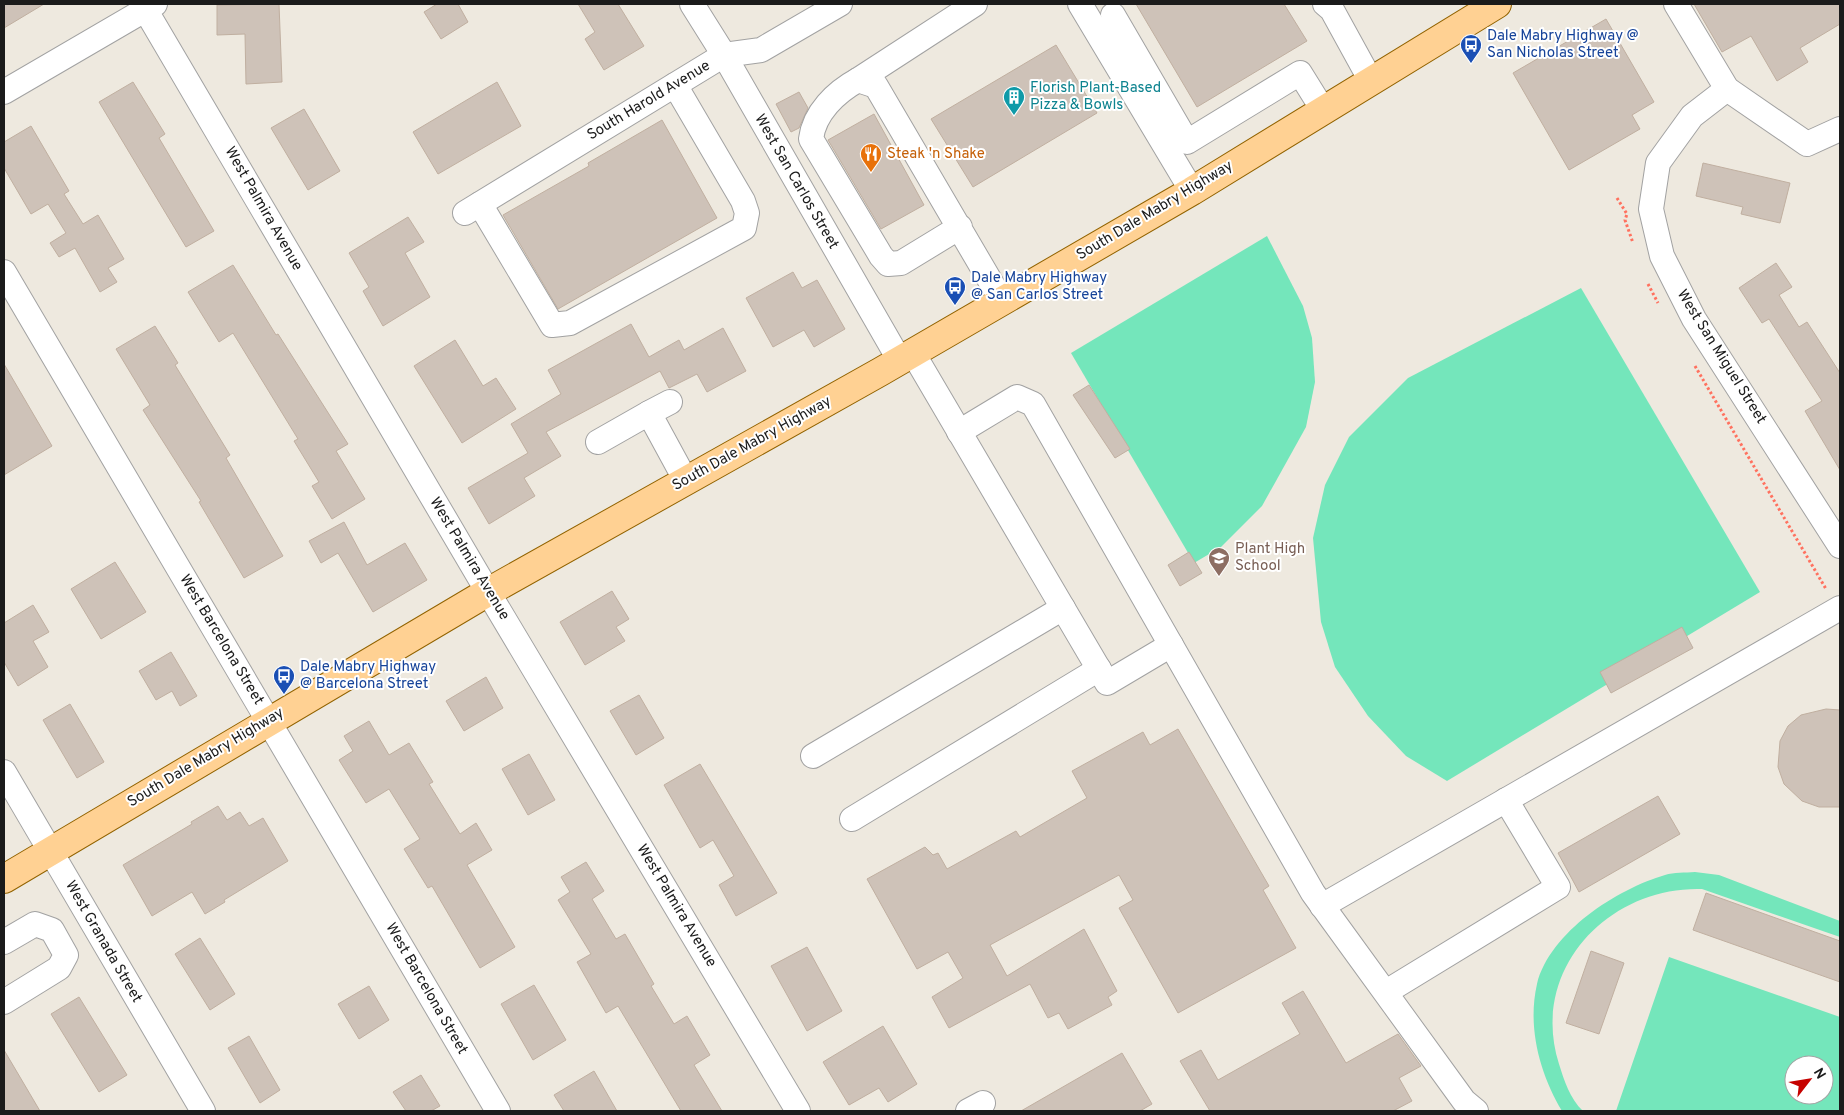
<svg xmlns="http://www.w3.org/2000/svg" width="1844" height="1115" font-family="Overpass,sans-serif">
	<rect width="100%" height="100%" fill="#eee9df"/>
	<g fill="#74e6bb" fill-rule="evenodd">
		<polygon points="1267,236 1303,306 1312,338 1315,382 1306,427 1262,506 1221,547 1194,563 1071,353"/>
		<polygon points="1581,288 1760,592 1447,781 1406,756 1368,716 1335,667 1321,622 1313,538 1325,485 1349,437 1408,378"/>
		<path d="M1695,872L1719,875L1840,921V937L1702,889C1608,886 1529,970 1559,1064C1564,1080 1570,1099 1583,1111H1562C1540,1074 1527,1028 1537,984C1550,932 1617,889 1665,875C1674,872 1685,873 1695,872Z"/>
		<path d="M1669,957L1840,1017V1111H1616ZM1794,1065H1824V1095H1794Z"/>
	</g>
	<g fill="#cec2b8" stroke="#c0afa0">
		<polygon points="4,4 44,4 4,28"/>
		<polygon points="279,4 282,82 246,84 245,34 217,35 217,5"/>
		<polygon points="437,4 458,4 468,22 441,39 424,12"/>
		<polygon points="578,4 618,4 644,46 604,70 585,39 595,32"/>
		<polygon points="1136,4 1284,4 1307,41 1197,107"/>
		<polygon points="1694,4 1840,4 1840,24 1800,48 1808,62 1777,81 1751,36 1722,52"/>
		<polygon points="1606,19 1654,102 1632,115 1640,129 1569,170 1513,73"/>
		<polygon points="1056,45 1097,113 973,187 931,119"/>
		<polygon points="133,82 165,134 159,138 214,231 186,247 99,102"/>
		<polygon points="497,82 521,126 438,174 413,132"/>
		<polygon points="799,92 808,108 799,128 791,132 776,104"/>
		<polygon points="304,109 340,171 308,190 271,128"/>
		<polygon points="874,114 924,205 881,229 828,140"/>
		<polygon points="662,120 717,218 558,309 503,215 589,166 588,163"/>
		<polygon points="31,126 69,191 64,194 83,224 98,215 124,259 108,268 117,282 100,292 75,248 59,257 50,243 66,233 48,204 31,214 4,168 4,142"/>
		<polygon points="1703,163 1790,183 1780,223 1741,214 1743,207 1696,196"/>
		<polygon points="408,217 424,242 405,253 430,297 383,326 363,291 369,287 349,253"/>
		<polygon points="1776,263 1792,287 1779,295 1799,327 1807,322 1840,373 1840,470 1805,411 1822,401 1769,319 1762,323 1739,288"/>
		<polygon points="233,265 276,335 278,334 348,444 336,451 365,499 332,519 312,486 319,482 294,441 298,439 233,333 219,342 188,292"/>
		<polygon points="793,272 802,288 817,280 845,329 814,347 804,330 773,347 746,298"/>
		<polygon points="631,324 649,357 679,340 684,350 723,328 746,371 707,392 697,374 669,388 660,371 546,432 561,456 524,478 535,496 489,524 468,488 528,453 511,424 561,394 548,370"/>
		<polygon points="155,326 178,363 175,365 230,455 226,458 283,556 244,578 199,502 201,501 143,410 150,405 116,349"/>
		<polygon points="455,340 483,386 496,378 516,409 462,443 414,366"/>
		<polygon points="4,364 52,446 4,475"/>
		<polygon points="1089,385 1130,449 1115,458 1073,395"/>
		<polygon points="344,522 367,565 405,543 427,580 373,612 338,553 321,563 309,541"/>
		<polygon points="1189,552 1202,573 1180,586 1168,565"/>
		<polygon points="115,562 146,612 101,639 71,589"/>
		<polygon points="612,591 629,619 616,627 625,641 585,665 560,622"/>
		<polygon points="33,605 49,632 33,641 48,667 18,686 4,662 4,623"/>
		<polygon points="1682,627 1693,648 1611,693 1600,672"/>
		<polygon points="171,652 197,696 180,706 172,691 156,700 139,671"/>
		<polygon points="486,677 503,708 464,731 446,701"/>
		<polygon points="639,695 664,738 636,755 610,711"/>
		<polygon points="70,704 104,762 77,778 43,720"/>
		<polygon points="1826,709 1840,710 1840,807 1819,807 1802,801 1784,784 1778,767 1780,741 1788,726 1801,715"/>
		<polygon points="369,721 389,755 409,743 433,782 429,784 460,834 476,823 492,850 467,865 515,947 480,968 432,886 428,888 404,849 420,839 389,789 366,803 339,760 353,751 344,736"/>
		<polygon points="1178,729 1269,886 1263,890 1296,948 1178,1013 1119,908 1133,900 1119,875 990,945 1007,976 1084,929 1117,991 1108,997 1112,1005 1068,1029 1059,1013 1048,1018 1030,984 949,1028 932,997 963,978 948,952 917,969 867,879 925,847 933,855 938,853 947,869 1016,831 1020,837 1087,798 1072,771 1143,732 1150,745"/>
		<polygon points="529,754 555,800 528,815 502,769"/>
		<polygon points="700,764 777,893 736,916 719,885 734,876 713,840 700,848 664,785"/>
		<polygon points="1658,796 1680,834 1579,892 1558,853"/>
		<polygon points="218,806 227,820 240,812 249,826 263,818 288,861 224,900 225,902 205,914 192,892 152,916 123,865 192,824 191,822"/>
		<polygon points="586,862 604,891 592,899 616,939 625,934 654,984 651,986 674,1024 687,1016 710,1055 694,1065 722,1111 681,1111 618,1006 606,1013 577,962 591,954 558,900 570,892 561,877"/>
		<polygon points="1706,893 1840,941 1840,982 1693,930"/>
		<polygon points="200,938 235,994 210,1010 175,954"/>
		<polygon points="807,947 842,1011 807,1031 771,966"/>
		<polygon points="1591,951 1624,963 1599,1034 1566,1023"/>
		<polygon points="534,985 566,1040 533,1060 501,1004"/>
		<polygon points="369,986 389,1020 359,1039 338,1004"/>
		<polygon points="1303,991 1346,1063 1398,1034 1421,1066 1399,1078 1412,1101 1393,1111 1210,1111 1180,1061 1201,1050 1218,1080 1300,1034 1282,1003"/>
		<polygon points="79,997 127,1075 99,1092 51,1014"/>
		<polygon points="883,1026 917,1084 888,1102 879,1088 849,1105 823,1062"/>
		<polygon points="249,1036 280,1090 260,1103 228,1048"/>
		<polygon points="4,1050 40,1111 4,1111"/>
		<polygon points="1122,1053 1152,1104 1140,1111 1021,1111"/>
		<polygon points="594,1071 617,1111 564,1111 554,1095"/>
		<polygon points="421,1075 440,1106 431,1111 406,1111 393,1092"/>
	</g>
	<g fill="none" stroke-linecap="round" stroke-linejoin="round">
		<g stroke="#a2a2a2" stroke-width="26">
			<g id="minor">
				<polyline points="142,4 488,592 798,1111"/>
				<polyline points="692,4 724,55 900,361"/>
				<polyline points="1080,4 1192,191"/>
				<polyline points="1325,4 1332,10 1371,81"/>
				<polyline points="1676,4 1727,89 1807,144 1840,129"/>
				<polyline points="1113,15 1187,142 1300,73 1323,110"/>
				<polyline points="858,80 975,4"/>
				<polyline points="1727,89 1692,116 1658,163 1651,209 1662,256 1694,319 1840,546"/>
				<polyline points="4,92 155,4"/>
				<polyline points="480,204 552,325 570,323 744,228 747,213 743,201 675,85"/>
				<polyline points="465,213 724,55 761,50 840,4"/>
				<path d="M960,227L901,263L888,264L881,256L811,139C814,113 836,92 858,80L876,86L1002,301"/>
				<polyline points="4,272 498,1111"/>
				<polyline points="913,353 1107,683 1171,645"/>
				<polyline points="649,413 670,402"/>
				<polyline points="959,432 1017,397 1033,404 1313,893 1464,1101 1476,1111"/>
				<polyline points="598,442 649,413 686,481"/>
				<polyline points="813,756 1063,608"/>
				<polyline points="4,772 203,1111"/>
				<polyline points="852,819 1099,669"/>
				<polyline points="1322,906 1840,608"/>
				<polyline points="4,942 35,924 52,930 66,955 59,968 4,1002"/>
				<polyline points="1386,992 1558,887 1506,800"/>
				<polyline points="968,1111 983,1103"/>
			</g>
		</g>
		<g stroke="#926300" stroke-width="30">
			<polyline id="major" points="4,879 488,592 880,372 1192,191 1497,4"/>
		</g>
		<g stroke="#ff715f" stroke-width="3" stroke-dasharray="2.5 2.5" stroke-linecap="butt">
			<polyline points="1617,198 1627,214 1625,220 1633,243"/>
			<polyline points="1648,284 1658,303"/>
			<polyline points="1695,366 1826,589"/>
		</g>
		<use href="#minor" stroke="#fff" stroke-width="24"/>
		<use href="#major" stroke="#ffd193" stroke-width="28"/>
	</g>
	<defs>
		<g id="bus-pin" transform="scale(1.125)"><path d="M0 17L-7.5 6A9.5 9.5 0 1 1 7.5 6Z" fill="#1a4fb4" stroke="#fff"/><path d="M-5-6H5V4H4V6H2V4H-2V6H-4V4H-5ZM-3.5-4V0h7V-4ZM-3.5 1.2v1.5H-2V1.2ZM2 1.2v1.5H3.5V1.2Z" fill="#fff"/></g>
		<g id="building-pin" transform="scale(1.125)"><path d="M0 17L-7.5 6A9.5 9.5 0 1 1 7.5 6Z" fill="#0f9aa8" stroke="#fff"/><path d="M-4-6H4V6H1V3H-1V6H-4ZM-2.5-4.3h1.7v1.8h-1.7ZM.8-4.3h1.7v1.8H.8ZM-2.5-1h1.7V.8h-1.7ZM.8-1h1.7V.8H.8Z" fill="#fff"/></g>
		<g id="restaurant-pin" transform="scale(1.125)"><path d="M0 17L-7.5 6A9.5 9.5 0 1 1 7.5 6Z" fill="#e8710a" stroke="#fff"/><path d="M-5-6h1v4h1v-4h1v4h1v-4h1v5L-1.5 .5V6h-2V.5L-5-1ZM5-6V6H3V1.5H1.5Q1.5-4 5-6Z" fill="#fff"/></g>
		<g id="school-pin" transform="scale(1.125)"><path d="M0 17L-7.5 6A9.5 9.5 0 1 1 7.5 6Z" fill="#8d6e63" stroke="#fff"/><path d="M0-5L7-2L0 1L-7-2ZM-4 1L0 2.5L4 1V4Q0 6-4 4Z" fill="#fff"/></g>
	</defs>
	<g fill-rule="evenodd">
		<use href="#bus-pin" x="1471" y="45"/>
		<use href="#building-pin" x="1014" y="97"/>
		<use href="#restaurant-pin" x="871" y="154"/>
		<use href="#bus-pin" x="955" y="287"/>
		<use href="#school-pin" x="1219" y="558"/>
		<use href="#bus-pin" x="284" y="676"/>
	</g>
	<g text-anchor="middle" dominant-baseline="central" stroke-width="4" stroke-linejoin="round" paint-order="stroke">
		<g font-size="15" fill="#164399" stroke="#fff" text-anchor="start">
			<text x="1487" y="36">Dale Mabry Highway @<tspan x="1487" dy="17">San Nicholas Street</tspan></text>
			<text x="971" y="278">Dale Mabry Highway<tspan x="971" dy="17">@ San Carlos Street</tspan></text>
			<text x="300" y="667">Dale Mabry Highway<tspan x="300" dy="17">@ Barcelona Street</tspan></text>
		</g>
		<g font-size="15" fill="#0d838f" stroke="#fff" text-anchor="start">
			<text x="1030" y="88">Florish Plant-Based<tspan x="1030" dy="17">Pizza &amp; Bowls</tspan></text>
		</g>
		<g font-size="15" fill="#1b1b1b" stroke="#fff">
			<text transform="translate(649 101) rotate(-31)">South Harold Avenue</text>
			<text transform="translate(796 182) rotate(60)">West San Carlos Street</text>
			<text transform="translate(263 209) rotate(60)">West Palmira Avenue</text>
			<text transform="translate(1155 211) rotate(-31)">South Dale Mabry Highway</text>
			<text transform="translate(1721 357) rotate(58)">West San Miguel Street</text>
			<text transform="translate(752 444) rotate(-29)">South Dale Mabry Highway</text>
			<text transform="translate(469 559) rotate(59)">West Palmira Avenue</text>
			<text transform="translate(221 640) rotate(59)">West Barcelona Street</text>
			<text transform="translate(206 758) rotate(-31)">South Dale Mabry Highway</text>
			<text transform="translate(676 906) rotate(59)">West Palmira Avenue</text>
			<text transform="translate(103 942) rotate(60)">West Granada Street</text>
			<text transform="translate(426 989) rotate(60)">West Barcelona Street</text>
		</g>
		<g font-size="15" fill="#c56008" stroke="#fff" text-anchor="start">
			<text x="887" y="154">Steak 'n Shake</text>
		</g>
		<g font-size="15" fill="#785e54" stroke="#fff" text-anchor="start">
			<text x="1235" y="549">Plant High<tspan x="1235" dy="17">School</tspan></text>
		</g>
	</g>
	<rect width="1844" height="1115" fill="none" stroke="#1b1b1b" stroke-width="10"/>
	<g transform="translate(1809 1080) rotate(59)"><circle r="24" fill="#ffffff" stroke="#a4a4a4"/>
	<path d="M0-4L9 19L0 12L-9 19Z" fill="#c60200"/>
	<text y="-8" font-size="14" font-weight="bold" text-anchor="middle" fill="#1b1b1b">N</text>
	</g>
</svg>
